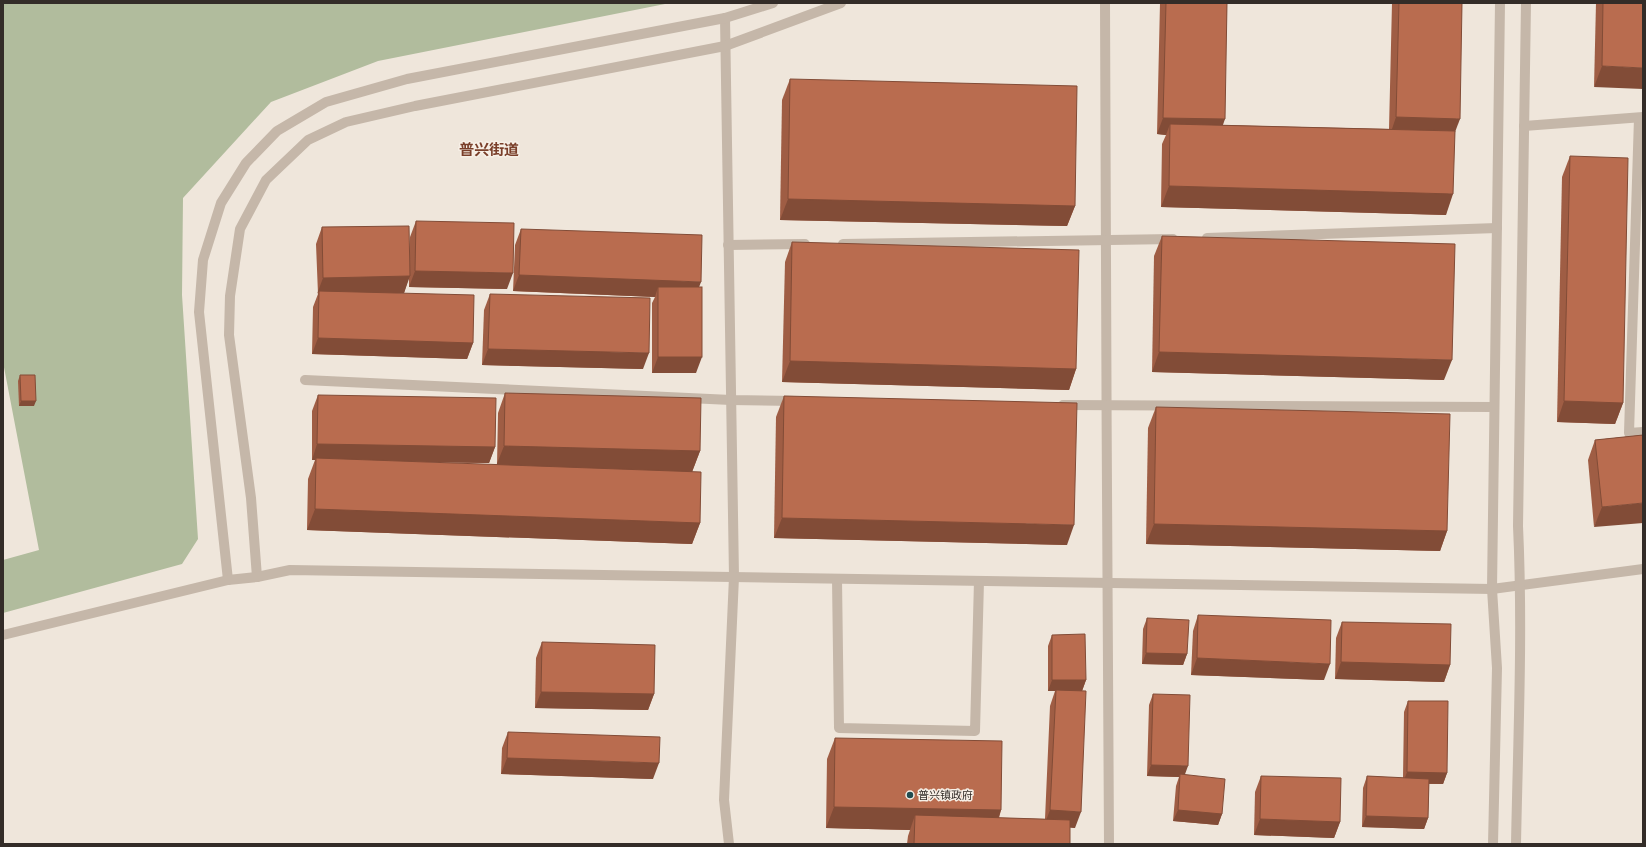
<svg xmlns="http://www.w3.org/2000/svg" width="1646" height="847" font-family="Cabin,'Noto Sans SC',sans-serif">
	<rect width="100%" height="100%" fill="#efe6db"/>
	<polygon fill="#b1bc9d" points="3,3 670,3 378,61 271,102 183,198 182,295 198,539 182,564 3,613 3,560 39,550 3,362"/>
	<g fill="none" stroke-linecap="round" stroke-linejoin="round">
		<g stroke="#c5b7a9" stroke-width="10">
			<path d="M1105,3C1104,283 1109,564 1109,844"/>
			<polyline points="725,18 734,577 724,800 729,844"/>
			<polyline points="1639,118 1629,433 1643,432"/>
			<polyline points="1524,126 1643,117"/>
			<polyline points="1207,238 1497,228"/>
			<polyline points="843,244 1173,239"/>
			<polyline points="728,245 805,244"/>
			<polyline points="305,380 731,400 795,401"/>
			<polyline points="1063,405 1493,407"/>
			<polyline points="257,577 251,498 229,335 230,296 240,229 266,180 308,140 346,122 415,106 725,46 841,3"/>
			<polyline points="837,579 839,728 975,731 979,581"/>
			<polyline points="228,580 199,312 203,260 221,203 246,163 277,131 326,102 407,79 725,18 773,3"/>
			<polyline points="3,635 228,580 257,577 290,570 1492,589 1643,569"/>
			<polyline points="1493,844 1497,668 1492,589 1500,3"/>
			<path d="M1516,844C1518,738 1523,632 1518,526L1526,3"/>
		</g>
	</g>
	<g fill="#9f5d44">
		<polygon points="1160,3 1227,3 1223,125 1389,129 1392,3 1462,3 1455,133 1446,215 1161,207 1162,144 1166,135 1157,134"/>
		<polygon points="1596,3 1643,3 1594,87"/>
		<polygon points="790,79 1075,206 1067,226 780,220 782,100"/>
		<polygon points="1570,156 1623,403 1615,424 1557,422 1562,177"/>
		<polygon points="416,221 507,289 409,287 409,277 404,293 386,293 473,343 467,359 312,354 313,307 318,294 316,244 322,227 409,273 410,237"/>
		<polygon points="521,229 699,287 696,373 652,373 652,303 655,297 513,291 515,245"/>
		<polygon points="1162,236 1444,380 1152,372 1154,256"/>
		<polygon points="792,242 1076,369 1069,390 782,382 785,262"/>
		<polygon points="490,294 643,369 482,365 484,310"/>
		<polygon points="20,375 34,406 19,406 18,381"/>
		<polygon points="505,393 700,451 692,472 700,523 692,544 307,530 308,479 315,460 312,460 312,411 318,395 495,447 489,463 409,462 497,465 498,413"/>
		<polygon points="784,396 1067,545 774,538 776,417"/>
		<polygon points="1156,407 1447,531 1440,551 1146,544 1148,428"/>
		<polygon points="1643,435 1594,527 1588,460 1595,440"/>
		<polygon points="1198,615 1324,680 1191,675 1193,631"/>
		<polygon points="1147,618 1187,654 1183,665 1142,664 1143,629"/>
		<polygon points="1342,622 1450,665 1444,682 1335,679 1336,638"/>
		<polygon points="1052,635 1086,680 1082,691 1076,691 1075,828 1070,827 1070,844 907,844 908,836 910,830 826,828 827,759 835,738 1001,810 999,818 1045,819 1050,706 1055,691 1048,691 1048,646"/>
		<polygon points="542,642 654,694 648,710 535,708 536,658"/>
		<polygon points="1153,694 1185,775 1222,814 1218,825 1173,821 1176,786 1179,777 1147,776 1149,705"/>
		<polygon points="1408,701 1447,773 1443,784 1429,784 1428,818 1424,829 1362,827 1363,788 1367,776 1403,778 1404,712"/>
		<polygon points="508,732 653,779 501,774 502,748"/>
		<polygon points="1261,776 1340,822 1334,838 1254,835 1255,792"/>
	</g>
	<g fill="#824c37">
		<polygon points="1602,66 1643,68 1643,89 1594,87"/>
		<polygon points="1396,117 1460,119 1452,140 1389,138"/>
		<polygon points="1163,118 1225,119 1219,136 1170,124 1166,135 1157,134"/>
		<polygon points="1169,186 1453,194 1446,215 1161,207"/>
		<polygon points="788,199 1075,206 1067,226 780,220"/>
		<polygon points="415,271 513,273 507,289 409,287"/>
		<polygon points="519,275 701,282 695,298 658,287 655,297 513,291"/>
		<polygon points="410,276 404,293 319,294 319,291 317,294 323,278"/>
		<polygon points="318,338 473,343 467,359 312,354"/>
		<polygon points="488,349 649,353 643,369 482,365"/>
		<polygon points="1159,352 1452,360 1444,380 1152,372"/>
		<polygon points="658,357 702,357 696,373 652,373"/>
		<polygon points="790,361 1076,369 1069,390 782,382"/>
		<polygon points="21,401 36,401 34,406 19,406"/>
		<polygon points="1564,401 1623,403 1615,424 1557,422"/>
		<polygon points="317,444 495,447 489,463 316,460 316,458 315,460 312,460"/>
		<polygon points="504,446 700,451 692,472 496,466"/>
		<polygon points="1643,503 1643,523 1594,527 1602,507"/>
		<polygon points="315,509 700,523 692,544 307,530"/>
		<polygon points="782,518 1074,525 1067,545 774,538"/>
		<polygon points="1154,524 1447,531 1440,551 1146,544"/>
		<polygon points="1146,653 1187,654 1183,665 1142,664"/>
		<polygon points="1197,658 1330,664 1324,680 1191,675"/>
		<polygon points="1341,662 1450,665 1444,682 1335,679"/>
		<polygon points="1052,680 1086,680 1082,691 1056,691 1056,690 1055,691 1048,691"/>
		<polygon points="541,692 654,694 648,710 535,708"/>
		<polygon points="507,758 659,763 653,779 501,774"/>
		<polygon points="1151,765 1188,766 1184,777 1180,774 1179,777 1147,776"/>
		<polygon points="1407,772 1447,773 1443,784 1403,783"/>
		<polygon points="834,807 1001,810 994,831 915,815 910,830 826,828"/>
		<polygon points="1050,810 1081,812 1075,828 1044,826"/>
		<polygon points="1178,810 1222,814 1218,825 1173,821"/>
		<polygon points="1366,816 1428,818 1424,829 1362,827"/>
		<polygon points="1260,819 1340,822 1334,838 1254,835"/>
	</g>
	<g fill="#b96c4f" stroke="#824c37">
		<polygon points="1166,3 1227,3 1225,119 1163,118"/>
		<polygon points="1399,3 1462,3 1460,119 1396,117"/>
		<polygon points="1603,3 1643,3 1643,68 1602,66"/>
		<polygon points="790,79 1077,86 1075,206 788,199"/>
		<polygon points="1170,124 1455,131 1453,194 1169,186"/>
		<polygon points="1570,156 1628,158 1623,403 1564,401"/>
		<polygon points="416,221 514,223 513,273 415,271"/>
		<polygon points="409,226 410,276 323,278 322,227"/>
		<polygon points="521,229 702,235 701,282 519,275"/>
		<polygon points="1162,236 1455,244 1452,360 1159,352"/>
		<polygon points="792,242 1079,250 1076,369 790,361"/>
		<rect x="658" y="287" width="44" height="70"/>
		<polygon points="319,291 474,295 473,343 318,338"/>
		<polygon points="490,294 650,298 649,353 488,349"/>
		<polygon points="20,375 35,375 36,401 21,401"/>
		<polygon points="505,393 701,398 700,451 504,446"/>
		<polygon points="318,395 496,398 495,447 317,444"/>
		<polygon points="784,396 1077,403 1074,525 782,518"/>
		<polygon points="1156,407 1450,414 1447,531 1154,524"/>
		<polygon points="1643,435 1643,503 1602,507 1595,440"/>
		<polygon points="316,458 701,472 700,523 315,509"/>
		<polygon points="1198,615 1331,620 1330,664 1197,658"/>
		<polygon points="1147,618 1189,620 1187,654 1146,653"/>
		<polygon points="1342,622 1451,624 1450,665 1341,662"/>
		<polygon points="1085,634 1086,680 1052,680 1052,635"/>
		<polygon points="542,642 655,645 654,694 541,692"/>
		<polygon points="1056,690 1086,691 1081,812 1050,810"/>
		<polygon points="1153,694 1190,695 1188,766 1151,765"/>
		<polygon points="1408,701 1448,701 1447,773 1407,772"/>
		<polygon points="508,732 660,737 659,763 507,758"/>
		<polygon points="835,738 1002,741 1001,810 834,807"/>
		<polygon points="1180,774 1225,779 1222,814 1178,810"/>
		<polygon points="1261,776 1341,778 1340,822 1260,819"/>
		<polygon points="1367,776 1429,779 1428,818 1366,816"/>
		<polygon points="915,815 1070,820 1070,844 914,844"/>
	</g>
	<circle fill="#224c50" stroke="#f7f0e7" stroke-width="1.5" cx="910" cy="795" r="4"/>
	<g text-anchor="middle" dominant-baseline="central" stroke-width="3" stroke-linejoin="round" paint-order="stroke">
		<g font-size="11" fill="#332c28" stroke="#f7f0e7" text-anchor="start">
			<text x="918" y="795">普兴镇政府</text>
		</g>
		<g font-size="15" font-weight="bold" fill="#7a3f2a" stroke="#f7f0e7">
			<text x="489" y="150">普兴街道</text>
		</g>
	</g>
	<rect width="1646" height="847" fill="none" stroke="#332c28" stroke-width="8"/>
</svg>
